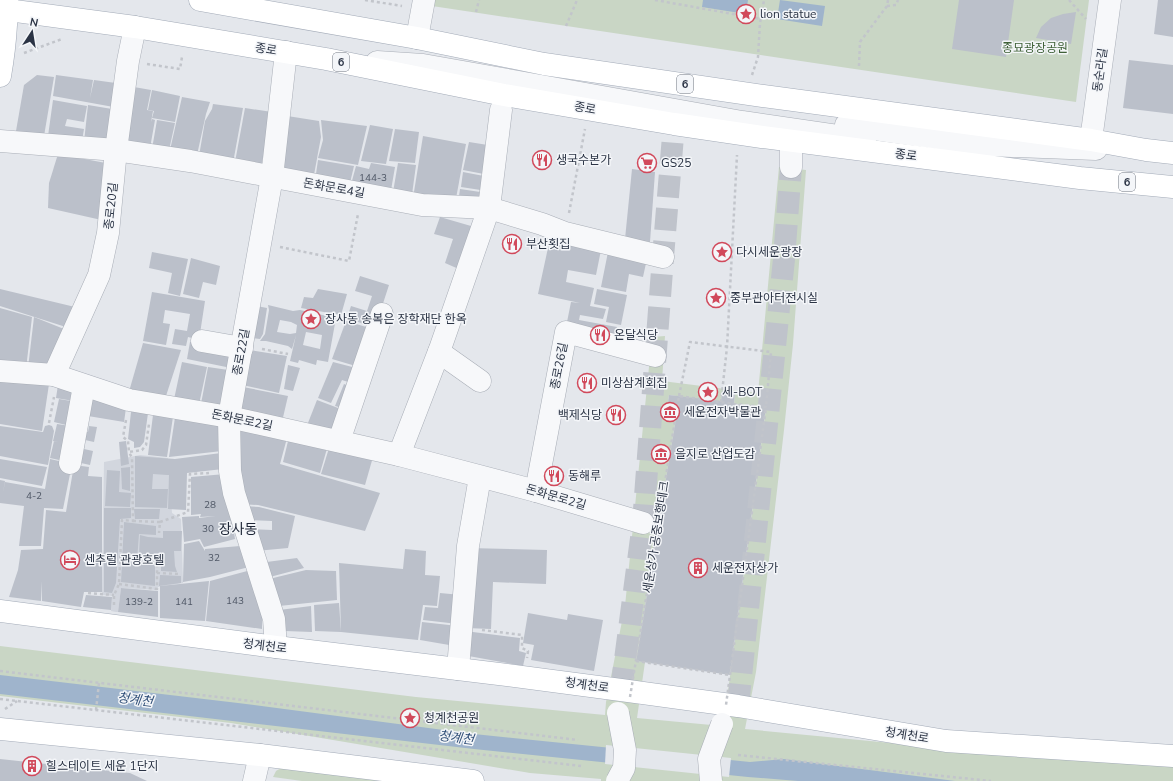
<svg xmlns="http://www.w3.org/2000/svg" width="1173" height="781" font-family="'Nunito Sans','Noto Sans KR',sans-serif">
	<rect width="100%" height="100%" fill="#e4e7ec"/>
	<polygon fill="#d2d6de" points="140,455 168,458 172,513 181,519 183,583 158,587 158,590 121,588 118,612 116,612 111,611 112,596 102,595 104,462"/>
	<g fill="#c9d6c5" fill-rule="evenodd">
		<polygon points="433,0 1089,0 1076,102 432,6"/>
		<path d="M779,167L806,170L793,344L784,430L756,672L745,729L954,749L1173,764V781H601V779L530,773L231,723L0,696V646L416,697L605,715L606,702L625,606L652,337L665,336L662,381L758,393ZM722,391L735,393L734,404L766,408L726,706L722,726L637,718L645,662L636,661L676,418L666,417L669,395L721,402Z"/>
		<polygon points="281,768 393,781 302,781 273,777 276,771"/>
	</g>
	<g fill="#9fb4cc">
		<polygon points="703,0 748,0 746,14 702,7"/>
		<polygon points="780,0 825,6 822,26 777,19"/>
		<polygon points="0,675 238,703 474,734 750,762 784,759 955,781 798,781 748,777 474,749 0,694"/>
	</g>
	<polygon fill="#e4e7ec" points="606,745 731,758 729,777 605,764"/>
	<g fill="#bbc0ca" fill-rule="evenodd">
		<polygon points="959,0 1014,0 1006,57 952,49"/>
		<polygon points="1158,0 1173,0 1173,37 1154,34"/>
		<polygon points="1076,12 1071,44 1036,38 1041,27 1051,18 1063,14"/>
		<polygon points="1129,60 1173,65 1173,114 1123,108"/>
		<polygon points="37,75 54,77 44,136 16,131 24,85"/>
		<polygon points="56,75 93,80 90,98 94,80 123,84 119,108 53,96"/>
		<polygon points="134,87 151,90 147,110 153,111 151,122 152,119 155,120 150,148 126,143"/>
		<polygon points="152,90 180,96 175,122 152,118 154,111 148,110"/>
		<polygon points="182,97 210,102 206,114 197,155 170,150"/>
		<polygon points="53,100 87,106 84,122 67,119 65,126 84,129 82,141 48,136"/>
		<polygon points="213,104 243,108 233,163 199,156 205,121 212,109"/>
		<polygon points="88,105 118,110 115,146 84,142"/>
		<polygon points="245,108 272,112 261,167 235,162"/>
		<polygon points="281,115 319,121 321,137 313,180 273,174"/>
		<polygon points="157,120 175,123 169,150 152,149"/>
		<polygon points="321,120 367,126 358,165 318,158 323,140"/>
		<polygon points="370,125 393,129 386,164 361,161"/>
		<polygon points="395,129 419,132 415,163 389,161"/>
		<polygon points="423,136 466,144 455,204 413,198"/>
		<polygon points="469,142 494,146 489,175 463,170"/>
		<polygon points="58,154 111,164 106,221 48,208 49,183"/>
		<polygon points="318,160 354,166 349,187 315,181"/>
		<polygon points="371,163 395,167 390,196 350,188 356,166 369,169"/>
		<polygon points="398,163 416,165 411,202 392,198"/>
		<polygon points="632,169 655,172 650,242 625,239"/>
		<polygon points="463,172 489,177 487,191 461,187"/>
		<polygon points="460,189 487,193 485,206 458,204"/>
		<polygon points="440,217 471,226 461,270 445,263 453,239 434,234"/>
		<polygon points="551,234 602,245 596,275 568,270 566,282 594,288 590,306 606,309 603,319 580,315 579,320 617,327 613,342 565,332 571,302 580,303 538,294"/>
		<polygon points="609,247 648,254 643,277 629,274 626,292 601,287"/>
		<polygon points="152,252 188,259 180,296 168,293 172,273 149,268"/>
		<polygon points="191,258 220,266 216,285 203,282 199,298 183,294"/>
		<polygon points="360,276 389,285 375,328 347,318 351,306 367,311 372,296 355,291"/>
		<polygon points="0,289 75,307 69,328 0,306"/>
		<polygon points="318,289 347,294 341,315 301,308 304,297 313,298"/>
		<polygon points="597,289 627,295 621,325 606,322 609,307 594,304"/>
		<polygon points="152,292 205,301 199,340 188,337 186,346 172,344 175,329 187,331 190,314 165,310 163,323 170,324 166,345 143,341"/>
		<polygon points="252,305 267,308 263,334 260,339 246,337"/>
		<path d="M268,305L293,311L300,310L336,318L328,362L317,360L316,365L299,360L298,363L290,361L296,335L292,349L288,346L266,341H260L265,334L269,310ZM280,320L291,322L297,325L296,333L290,334L277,332ZM306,332L322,335L320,349L303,345Z"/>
		<polygon points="0,308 32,317 26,369 0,366"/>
		<polygon points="34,317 69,331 53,371 28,368"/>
		<polygon points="346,321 373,329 359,367 332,359"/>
		<polygon points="190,342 240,350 236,369 187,359"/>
		<polygon points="143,343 181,350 164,402 128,395"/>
		<polygon points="244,349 287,356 279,393 238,384"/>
		<polygon points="182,362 207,367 198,409 173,404"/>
		<polygon points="333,362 360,369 354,384 342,380 331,403 318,398"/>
		<polygon points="288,365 300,368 293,391 284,389"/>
		<polygon points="208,367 235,371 226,413 200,409"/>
		<polygon points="0,376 49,384 42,431 0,424"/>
		<polygon points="344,384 355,388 347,409 335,406"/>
		<polygon points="58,385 81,390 79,402 56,398"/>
		<polygon points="238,386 288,396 281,426 232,416"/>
		<polygon points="722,391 735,393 734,404 766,407 730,675 636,661 676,418 666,417 669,395 721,401"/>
		<polygon points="87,392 127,401 124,422 88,416 85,431 88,432 89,426 97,427 94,442 85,440 84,449 93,451 90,465 72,461"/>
		<polygon points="59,399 77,402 68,462 50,458 54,441 59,442 53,441 57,424 70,426 54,422"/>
		<polygon points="317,400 346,411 336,437 306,428"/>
		<polygon points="132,403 149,406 144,442 140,447 134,448 134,442 128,439"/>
		<polygon points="154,407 174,410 167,457 148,455"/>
		<polygon points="176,411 222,424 222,451 169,457"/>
		<polygon points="236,424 287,438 280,464 380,493 365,531 258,505 240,504"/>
		<polygon points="49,425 52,426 54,431 48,465 0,456 0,426 43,432 45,426"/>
		<polygon points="289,437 328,445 320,473 283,462"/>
		<polygon points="126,441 129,464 121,466 119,442"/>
		<polygon points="330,445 373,457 365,485 321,474"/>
		<polygon points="221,453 223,469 187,473 186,510 168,509 169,475 167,475 153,474 152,489 168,489 167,508 135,507 135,456 175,459"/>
		<polygon points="0,459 47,467 42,486 0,478"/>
		<polygon points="50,459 72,464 63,509 44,508 41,546 19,546 24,506 0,503 0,480 5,481 3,493 5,482 45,489"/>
		<polygon points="74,465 89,467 88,476 102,477 102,592 84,592 81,607 42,601 42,581 41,601 9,597 18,570 21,550 43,549 46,510 66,512"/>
		<polygon points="130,467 130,491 122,489 121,468"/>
		<polygon points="107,470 120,471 119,492 131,493 130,507 105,506"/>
		<polygon points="225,474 235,539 204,547 200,539 184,542 182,517 199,516 199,518 216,516 200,517 201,514 191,515 191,477"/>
		<polygon points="241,506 259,507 295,516 288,548 256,551 249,529 272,530 272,521 247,520"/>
		<polygon points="104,508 131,508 131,518 120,519 116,583 112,593 104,592"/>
		<polygon points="134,509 160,509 159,519 135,519"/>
		<polygon points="124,522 156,526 156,535 139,534 137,561 155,561 155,586 121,582"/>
		<polygon points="163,531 182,531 181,551 174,551 175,566 177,572 161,571 161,558 137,558 139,554 140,535 148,537 163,538"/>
		<polygon points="199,541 205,551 205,549 240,546 249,567 210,577 183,582 184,544"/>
		<polygon points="468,548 547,550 546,584 493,582 491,629 466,628"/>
		<polygon points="405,549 426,551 425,575 440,576 437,606 423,605 418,640 341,632 339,563 403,569"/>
		<polygon points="297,558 304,568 266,578 259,563"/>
		<polygon points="251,570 262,603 262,629 206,621 210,581"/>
		<polygon points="306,570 336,571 337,600 279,606 269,579"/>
		<polygon points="160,575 181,576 181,583 159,586"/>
		<polygon points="209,581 205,621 160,618 160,586"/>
		<polygon points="121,588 158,591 158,617 118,612"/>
		<polygon points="440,593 461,595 458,624 423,620 425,607 438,608"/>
		<polygon points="86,595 112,597 111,610 83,607"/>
		<polygon points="339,603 341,632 315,631 314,605"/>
		<polygon points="311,606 312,632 285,631 279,610"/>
		<polygon points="528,613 567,620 568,614 603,620 594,671 531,660 534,645 523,643"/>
		<polygon points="422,622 458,626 455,646 420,640"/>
		<polygon points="465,631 520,638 519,651 526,653 523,666 463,655"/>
		<polygon points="0,759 130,773 147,781 0,781"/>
	</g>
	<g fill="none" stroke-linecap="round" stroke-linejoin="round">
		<g stroke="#bfc3cb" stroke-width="22" stroke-dasharray="22 11" stroke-linecap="butt">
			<polyline points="621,690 643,523 663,257 674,124"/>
			<polyline points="738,706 784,259 791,167"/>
		</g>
		<g stroke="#a9aeb7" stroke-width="23">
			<g id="minor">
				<polyline points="417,38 424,0"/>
				<polyline points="377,62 423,65 742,122 865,140"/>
				<polyline points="846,125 986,145 1096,149"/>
				<polyline points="1091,140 1110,0"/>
				<polyline points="0,141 116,150 190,161 422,205 489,208 542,224 565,233 663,257"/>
				<polyline points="791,141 791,167"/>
				<polyline points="202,341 242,348"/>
				<polyline points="439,352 480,381"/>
				<polyline points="0,371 54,375 129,400 229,417 399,455 536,491 643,523"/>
				<polyline points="54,375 99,275 108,233 116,150 128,61 135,27"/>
				<polyline points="339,441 382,314"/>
				<polyline points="399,455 440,349 489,208 501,110"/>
				<polyline points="70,463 84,386"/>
				<polyline points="536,491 566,332 655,356"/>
				<polyline points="276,647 274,619 234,493 230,471 229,417 272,177 286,52"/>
				<polyline points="458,669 468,546 480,477"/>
				<polyline points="254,781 260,755"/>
			</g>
		</g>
		<g stroke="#a3abb8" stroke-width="23">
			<g id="major">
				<polyline points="200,0 417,38 544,64 763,96 1091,140 1146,150 1173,153"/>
				<polyline points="0,9 135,27 326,59 504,95 674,124 762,137 1080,178 1173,187"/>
				<path d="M0,76C3,59 5,43 6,25C7,17 6,9 7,0"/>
				<polyline points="0,611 276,647 499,674 621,690 738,706 946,741 1173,756"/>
				<polyline points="0,729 260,755 473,781"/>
			</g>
		</g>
		<g stroke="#c2c5cb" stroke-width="2.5" stroke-dasharray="3 3" stroke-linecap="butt">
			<polyline points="365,0 402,6"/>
			<polyline points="655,0 761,19"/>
			<polyline points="1069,0 1086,19"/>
			<polyline points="887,6 896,5 898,0"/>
			<polyline points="476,12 479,0"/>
			<polyline points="566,26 577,0"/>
			<polyline points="24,53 62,39"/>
			<polyline points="147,64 180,69 182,57"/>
			<polyline points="859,66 860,42 887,6 888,0"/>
			<polyline points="752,75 758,57 760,23 764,0"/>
			<polyline points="569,213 585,129"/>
			<polyline points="280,247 349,261 358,214"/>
			<polyline points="262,349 288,354"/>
			<polyline points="679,396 690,342 771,352 766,407"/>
			<polyline points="721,402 727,347 737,155"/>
			<polyline points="126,420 123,437 128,441 129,452"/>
			<polyline points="49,423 54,397"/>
			<polyline points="133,521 160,522 159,533"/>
			<polyline points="160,522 188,512 190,474 209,473"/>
			<polyline points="157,573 181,574"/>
			<polyline points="119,584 157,589 157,560"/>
			<polyline points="88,593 114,595"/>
			<polyline points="114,605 114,595 119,584 122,520 133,521 132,458 129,452 142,450 146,445 149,424"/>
			<polyline points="482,630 522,635 522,648 528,651 527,658"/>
			<polyline points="636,661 730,675"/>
			<polyline points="0,671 578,740"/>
			<polyline points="0,699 581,766"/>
			<polyline points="5,709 17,701"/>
			<polyline points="96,710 99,683"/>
			<polyline points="738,755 991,781"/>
		</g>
		<use href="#minor" stroke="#f7f8fa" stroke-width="22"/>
		<use href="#major" stroke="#fff" stroke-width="22"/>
		<g stroke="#a9aeb7" stroke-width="23" stroke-linecap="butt">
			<g id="minor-bridge">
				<polyline points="617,781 624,768 625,750 618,713"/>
				<polyline points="711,781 709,759 722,724"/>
			</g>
		</g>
		<polyline stroke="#c2c5cb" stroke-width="2.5" stroke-dasharray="3 3" stroke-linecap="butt" points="630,697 679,396 734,404 766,407 726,705"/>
		<use href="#minor-bridge" stroke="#f7f8fa" stroke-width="22"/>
	</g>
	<defs>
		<g id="sight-ring" transform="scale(1)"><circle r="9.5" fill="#f4f6f9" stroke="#d1495b" stroke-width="1.5"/><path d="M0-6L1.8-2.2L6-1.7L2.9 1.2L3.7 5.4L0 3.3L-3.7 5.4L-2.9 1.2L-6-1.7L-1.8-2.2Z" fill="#d1495b"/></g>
		<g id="restaurant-ring" transform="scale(1)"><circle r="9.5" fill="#f4f6f9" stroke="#d1495b" stroke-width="1.5"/><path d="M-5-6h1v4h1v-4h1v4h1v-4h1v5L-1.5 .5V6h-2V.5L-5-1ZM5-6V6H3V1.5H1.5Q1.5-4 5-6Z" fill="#d1495b"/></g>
		<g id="supermarket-ring" transform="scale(1)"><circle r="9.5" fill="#f4f6f9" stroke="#d1495b" stroke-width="1.5"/><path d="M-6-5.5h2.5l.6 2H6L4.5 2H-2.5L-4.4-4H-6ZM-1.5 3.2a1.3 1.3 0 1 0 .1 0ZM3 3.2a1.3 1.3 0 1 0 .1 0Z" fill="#d1495b"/></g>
		<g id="museum-ring" transform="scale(1)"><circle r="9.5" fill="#f4f6f9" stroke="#d1495b" stroke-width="1.5"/><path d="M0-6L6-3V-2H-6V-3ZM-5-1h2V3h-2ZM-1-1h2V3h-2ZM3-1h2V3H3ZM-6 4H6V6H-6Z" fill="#d1495b"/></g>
		<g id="hotel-ring" transform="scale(1)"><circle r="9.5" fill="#f4f6f9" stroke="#d1495b" stroke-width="1.5"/><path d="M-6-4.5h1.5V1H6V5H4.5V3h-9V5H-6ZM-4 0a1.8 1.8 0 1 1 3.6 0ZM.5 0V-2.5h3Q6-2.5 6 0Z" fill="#d1495b"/></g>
		<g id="building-ring" transform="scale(1)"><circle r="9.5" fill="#f4f6f9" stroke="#d1495b" stroke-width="1.5"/><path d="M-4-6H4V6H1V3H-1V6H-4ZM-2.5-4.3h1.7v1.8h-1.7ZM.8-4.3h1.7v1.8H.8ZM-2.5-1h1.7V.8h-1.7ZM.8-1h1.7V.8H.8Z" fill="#d1495b"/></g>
	</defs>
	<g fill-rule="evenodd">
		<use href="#sight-ring" x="746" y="14"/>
		<use href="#restaurant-ring" x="542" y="160"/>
		<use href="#supermarket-ring" x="647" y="163"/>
		<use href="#restaurant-ring" x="512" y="244"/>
		<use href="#sight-ring" x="722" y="252"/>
		<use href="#sight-ring" x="716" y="298"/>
		<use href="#sight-ring" x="311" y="319"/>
		<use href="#restaurant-ring" x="600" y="335"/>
		<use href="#restaurant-ring" x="587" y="383"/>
		<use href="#sight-ring" x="708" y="392"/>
		<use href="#museum-ring" x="670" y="412"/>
		<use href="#restaurant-ring" x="616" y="415"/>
		<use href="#museum-ring" x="661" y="454"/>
		<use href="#restaurant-ring" x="554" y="476"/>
		<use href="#hotel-ring" x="70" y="560"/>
		<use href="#building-ring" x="698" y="568"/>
		<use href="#sight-ring" x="410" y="718"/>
		<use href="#building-ring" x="32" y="766"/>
	</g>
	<g text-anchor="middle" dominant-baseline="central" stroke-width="3" stroke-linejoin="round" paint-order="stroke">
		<g font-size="10" fill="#4f5766">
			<text x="373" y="178">144-3</text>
			<text x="34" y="496">4-2</text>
			<text x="210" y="505">28</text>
			<text x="208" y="529">30</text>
			<text x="214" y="558">32</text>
			<text x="235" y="601">143</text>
			<text x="139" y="602">139-2</text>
			<text x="184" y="602">141</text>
		</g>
		<g fill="#f4f6f9" stroke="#676e7b" stroke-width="1">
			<rect x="333" y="53" width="16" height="18" rx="3"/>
			<rect x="677" y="75" width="16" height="18" rx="3"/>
			<rect x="1119" y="173" width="16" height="18" rx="3"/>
		</g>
		<g font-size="11" font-weight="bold" fill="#2b3445">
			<text x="341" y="62">6</text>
			<text x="685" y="84">6</text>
			<text x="1127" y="182">6</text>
		</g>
		<g font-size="12" fill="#2b3445" stroke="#f4f6f9" text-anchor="start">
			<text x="760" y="14">lion statue</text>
			<text x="556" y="160">생국수본가</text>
			<text x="661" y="163">GS25</text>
			<text x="526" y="244">부산횟집</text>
			<text x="736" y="252">다시세운광장</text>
			<text x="730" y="298">중부관아터전시실</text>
			<text x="325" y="319">장사동 송복은 장학재단 한옥</text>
			<text x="614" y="335">온달식당</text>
			<text x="601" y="383">미상삼계회집</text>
			<text x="722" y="392">세-BOT</text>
			<text x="684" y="412">세운전자박물관</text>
			<text x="602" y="415" text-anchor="end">백제식당</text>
			<text x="675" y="454">을지로 산업도감</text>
			<text x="568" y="476">동해루</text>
			<text x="84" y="560">센추럴 관광호텔</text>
			<text x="712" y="568">세운전자상가</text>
			<text x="424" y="718">청계천공원</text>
			<text x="46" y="766">힐스테이트 세운 1단지</text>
		</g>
		<g font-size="12" fill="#3f6138" stroke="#f4f6f9">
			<text x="1035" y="48">종묘광장공원</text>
		</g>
		<g font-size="12" fill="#2b3445" stroke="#f4f6f9">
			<text transform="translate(266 49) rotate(9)">종로</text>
			<text transform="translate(1100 70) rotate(-82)">동순라길</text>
			<text transform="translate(585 108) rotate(10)">종로</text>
			<text transform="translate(906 155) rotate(7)">종로</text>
			<text transform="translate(334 188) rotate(10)">돈화문로4길</text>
			<text transform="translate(111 206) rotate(-84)">종로20길</text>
			<text transform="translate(241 352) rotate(-80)">종로22길</text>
			<text transform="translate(559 366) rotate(-79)">종로26길</text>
			<text transform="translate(242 420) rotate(12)">돈화문로2길</text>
			<text transform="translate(556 497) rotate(16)">돈화문로2길</text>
			<text transform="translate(656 537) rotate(-81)">세운상가 공중보행데크</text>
			<text transform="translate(265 646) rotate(7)">청계천로</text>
			<text transform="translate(587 685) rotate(8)">청계천로</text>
			<text transform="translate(907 735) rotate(9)">청계천로</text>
		</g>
		<g font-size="13" font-style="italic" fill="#34527a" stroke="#f4f6f9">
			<text transform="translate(135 700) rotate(7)">청계천</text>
			<text transform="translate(456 738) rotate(7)">청계천</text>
		</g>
		<g font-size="14" fill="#1d2536" stroke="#f4f6f9">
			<text x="238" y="529">장사동</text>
		</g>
	</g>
	<g transform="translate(32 32) rotate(12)" stroke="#f4f6f9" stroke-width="3" paint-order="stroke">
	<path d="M0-3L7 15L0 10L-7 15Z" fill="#2b3445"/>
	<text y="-6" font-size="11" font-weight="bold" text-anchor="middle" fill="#2b3445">N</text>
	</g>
</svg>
